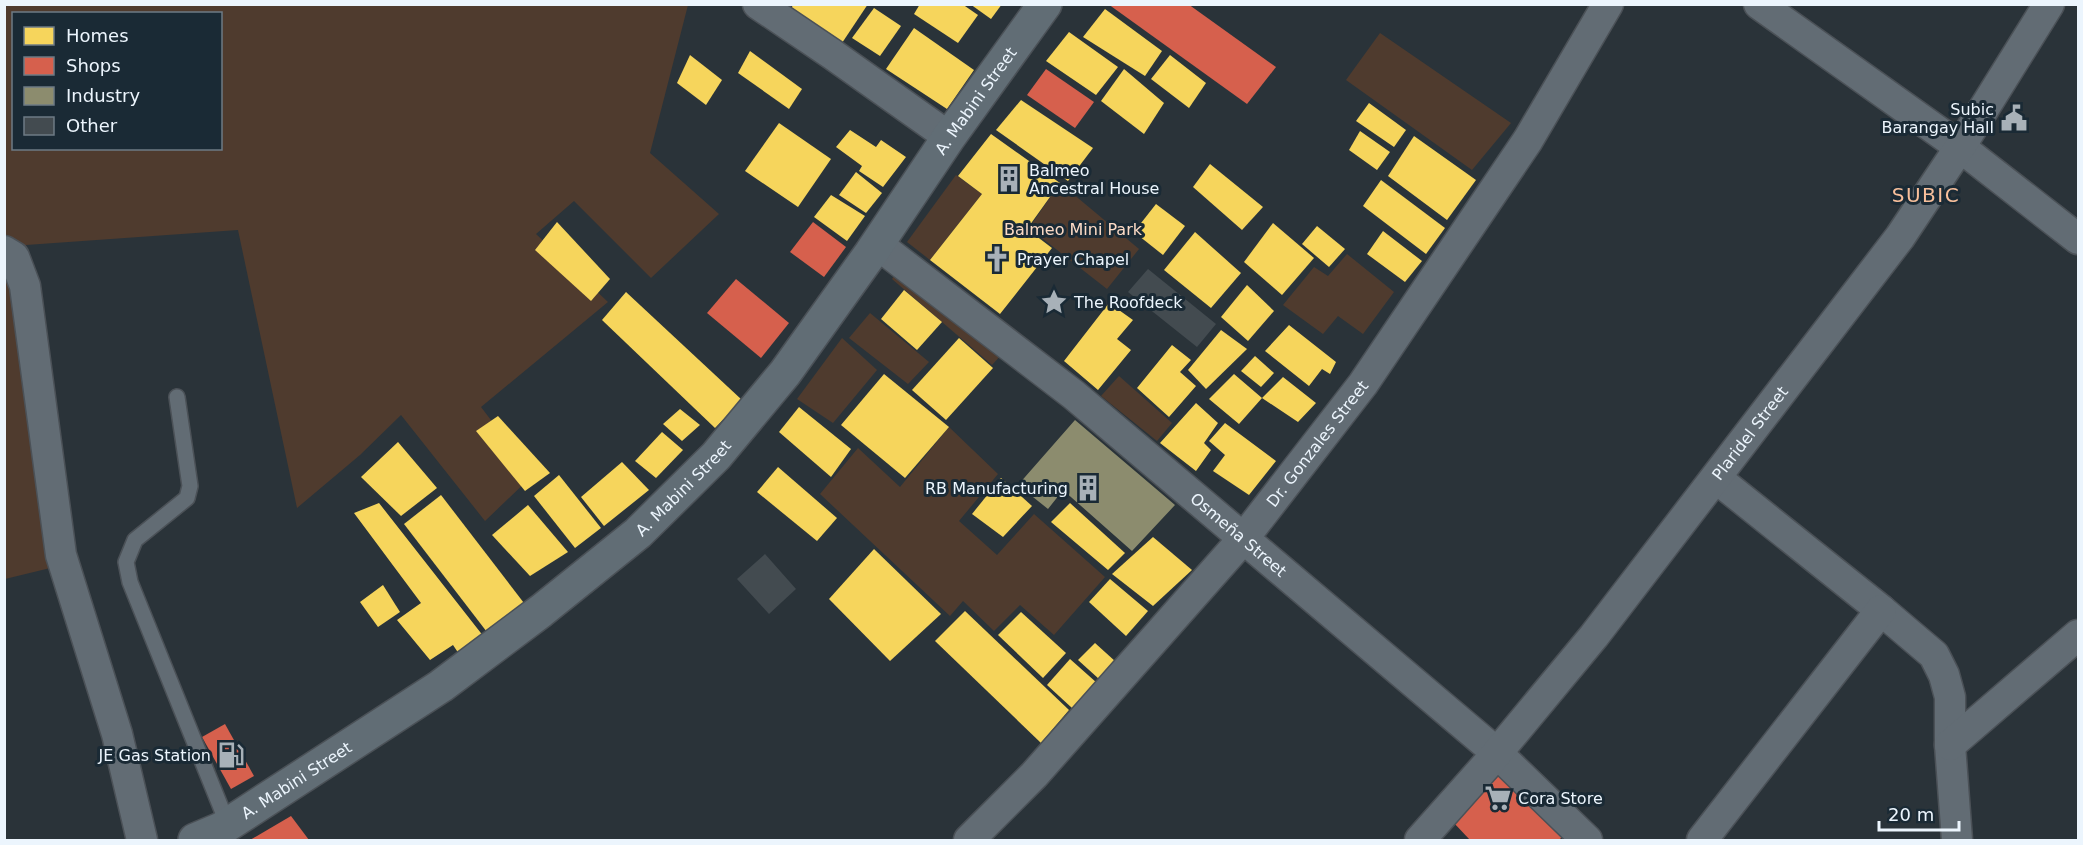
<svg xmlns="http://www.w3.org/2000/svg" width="2083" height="845" font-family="'DejaVu Sans',sans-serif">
	<rect width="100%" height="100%" fill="#2a3339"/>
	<g fill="#4f3b2e" fill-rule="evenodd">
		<path d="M4,5H688L650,153L719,214L651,278L574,201L536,234L608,302L481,407L533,475L485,521L401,415L360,455L297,508L238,230L26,245L75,562L5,579ZM14,14H220V148H14Z"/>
		<polygon points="1380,33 1511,123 1472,170 1346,80"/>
		<polygon points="956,175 982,194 930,260 907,242"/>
		<polygon points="1060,183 1139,249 1107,289 1029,228"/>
		<polygon points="1347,254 1394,292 1363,334 1338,316 1323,334 1283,305 1314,267 1328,276"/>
		<polygon points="901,266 1002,354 992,365 892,279"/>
		<polygon points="870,313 929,362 908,384 849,338"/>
		<polygon points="842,338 877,370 833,423 797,399"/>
		<polygon points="1119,376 1172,423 1157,441 1101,396"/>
		<polygon points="949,427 998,474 959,521 997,555 1034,514 1105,577 1054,635 1020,605 994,631 963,601 950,616 820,494 858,448 900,487"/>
	</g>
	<g fill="#f6d55c">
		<polygon points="794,4 868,4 840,46 789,11"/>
		<polygon points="920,4 962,4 978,15 958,43 914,14"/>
		<polygon points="970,4 1002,4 991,19"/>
		<polygon points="874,8 901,26 880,56 852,38"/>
		<polygon points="1105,9 1162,51 1145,76 1083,37"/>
		<polygon points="914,28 974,70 947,109 886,69"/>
		<polygon points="1069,32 1118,67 1096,95 1046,61"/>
		<polygon points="750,51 802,89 789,109 738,73"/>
		<polygon points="690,55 722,80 706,105 677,83"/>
		<polygon points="1170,55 1206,83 1189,108 1151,79"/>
		<polygon points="1124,69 1164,103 1144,134 1101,101"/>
		<polygon points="1021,100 1093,148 1068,181 996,130"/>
		<polygon points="1369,103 1406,130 1394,147 1356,121"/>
		<polygon points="779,123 831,159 798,207 745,171"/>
		<polygon points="850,130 876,147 881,140 906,157 883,187 859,171 862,166 836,147"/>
		<polygon points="1360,131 1390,152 1377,170 1349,150"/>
		<polygon points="991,134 1060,183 1027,229 1052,248 1000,314 930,260 982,194 958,176"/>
		<polygon points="1414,136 1476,180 1447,220 1388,176"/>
		<polygon points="1210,164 1263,207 1242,230 1193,187"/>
		<polygon points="856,172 882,193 866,213 839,195"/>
		<polygon points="1381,180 1445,228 1426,254 1363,206"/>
		<polygon points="831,195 865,216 847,241 814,217"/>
		<polygon points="1156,204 1185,226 1163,255 1134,232"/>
		<polygon points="557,222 610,279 591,301 535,250"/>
		<polygon points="1273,223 1314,258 1282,295 1244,262"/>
		<polygon points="1317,226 1345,249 1329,267 1302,244"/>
		<polygon points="1383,231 1422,261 1405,282 1367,254"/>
		<polygon points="1195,232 1241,273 1211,308 1164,270"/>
		<polygon points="1247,285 1274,311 1248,341 1221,317"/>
		<polygon points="904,290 942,322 917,350 881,319"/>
		<polygon points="626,292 742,400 715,428 602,320"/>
		<polygon points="1109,303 1133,320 1117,339 1131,350 1098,390 1064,361"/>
		<polygon points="1289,325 1336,362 1330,374 1322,369 1309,386 1265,351"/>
		<polygon points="1221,330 1247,349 1206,389 1188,370"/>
		<polygon points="959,338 993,368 946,420 912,390"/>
		<polygon points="1172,345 1191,360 1180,372 1196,386 1169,417 1137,388"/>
		<polygon points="1255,356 1274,373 1261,387 1241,371"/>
		<polygon points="884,374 949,427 905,478 841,425"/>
		<polygon points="1234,374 1262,398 1283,377 1316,403 1298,422 1262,398 1239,424 1209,399"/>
		<polygon points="1196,403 1218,423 1204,443 1211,450 1196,471 1160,443"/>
		<polygon points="799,407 851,449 831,477 779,432"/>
		<polygon points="680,409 700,425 682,441 663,424"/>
		<polygon points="498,416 550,473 525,491 476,431"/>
		<polygon points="1225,423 1276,461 1249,495 1213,471 1225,455 1209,441"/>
		<polygon points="662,432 683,450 656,478 635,461"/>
		<polygon points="398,442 437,488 401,516 361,477"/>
		<polygon points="622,462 649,490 604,526 581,497"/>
		<polygon points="778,467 837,518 817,541 757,492"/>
		<polygon points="559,475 601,528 575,548 534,496"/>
		<polygon points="1001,478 1032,506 1003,537 972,514"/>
		<polygon points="441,495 527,607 490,636 404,524"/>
		<polygon points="379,503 484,637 459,654 453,645 430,660 397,620 421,603 354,513"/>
		<polygon points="1070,503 1125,553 1108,570 1051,522"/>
		<polygon points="528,505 568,552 530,576 492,535"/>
		<polygon points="1153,537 1192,570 1153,606 1112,574"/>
		<polygon points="874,549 941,614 890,661 829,599"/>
		<polygon points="1110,579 1148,611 1126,636 1089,602"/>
		<polygon points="383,585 400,612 378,627 360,602"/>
		<polygon points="965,611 1069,710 1041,743 935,641"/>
		<polygon points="1021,612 1066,653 1043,678 998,635"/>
		<polygon points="1095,643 1116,662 1099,679 1078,660"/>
		<polygon points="1070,659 1097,683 1072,708 1047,685"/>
	</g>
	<g fill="#d6604d">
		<polygon points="1108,4 1188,4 1276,67 1247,104"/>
		<polygon points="1046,69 1094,102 1075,128 1027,95"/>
		<polygon points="813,222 846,247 824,277 790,252"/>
		<polygon points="736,279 789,323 761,358 707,313"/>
		<polygon points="225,724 254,776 231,789 202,737"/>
		<polygon points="1496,774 1562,837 1559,840 1470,840 1453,822"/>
		<polygon points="291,816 309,840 250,840"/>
	</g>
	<polygon fill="#8c8c6e" points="1075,420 1175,505 1132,551 1063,490 1048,509 1018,485"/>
	<g fill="#434b50">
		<polygon points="1148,269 1216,324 1197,347 1128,292"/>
		<polygon points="765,554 796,589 769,614 737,579"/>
	</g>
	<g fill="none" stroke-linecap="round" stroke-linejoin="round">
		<g stroke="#4b5157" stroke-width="18">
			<polyline id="service" points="177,397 190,486 187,498 135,540 126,562 130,582 228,825"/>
		</g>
		<g stroke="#4b5157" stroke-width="33">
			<g id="minor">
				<polyline points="758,4 832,54 949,137"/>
				<polyline points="1759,4 1960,147 2078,239"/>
				<path id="s1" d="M877,244L1074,395L1497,753L1587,840"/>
				<polyline points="4,251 14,257 25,286 61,555 117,734 142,840"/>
				<polyline points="1716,478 1881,610 1934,655 1944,675 1950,697 1950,745 1957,840"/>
				<polyline points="1950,745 2078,635"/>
				<path id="s2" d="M969,840L1034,775L1243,539L1363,384L1528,140L1608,4"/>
				<path id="s3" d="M1420,840L1492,759L1594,636L1900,237L1960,147L2049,4"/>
				<polyline points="1702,840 1881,610"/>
			</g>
		</g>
		<g stroke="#4b5157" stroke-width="36">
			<g id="primary">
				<path id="s4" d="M195,840L221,829L441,686L541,611L638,533L716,456L785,373L871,253L949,137L1045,4"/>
			</g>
		</g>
		<use href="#service" stroke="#626c74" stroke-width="15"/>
		<use href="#minor" stroke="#626c74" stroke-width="30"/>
		<use href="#primary" stroke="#616d75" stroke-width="33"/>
	</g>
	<defs>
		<g id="civic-bare" transform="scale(2.07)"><path d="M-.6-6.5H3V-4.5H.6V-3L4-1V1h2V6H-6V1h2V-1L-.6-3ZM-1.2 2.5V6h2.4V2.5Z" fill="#a8b1b8" stroke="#1a2a35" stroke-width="2.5" paint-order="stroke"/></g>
		<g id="building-bare" transform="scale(2.07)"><path d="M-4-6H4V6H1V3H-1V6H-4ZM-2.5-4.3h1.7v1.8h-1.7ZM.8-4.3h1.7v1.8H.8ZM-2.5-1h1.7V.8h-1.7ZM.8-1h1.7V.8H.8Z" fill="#a8b1b8" stroke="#1a2a35" stroke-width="2.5" paint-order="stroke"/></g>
		<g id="church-bare" transform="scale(2.07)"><path d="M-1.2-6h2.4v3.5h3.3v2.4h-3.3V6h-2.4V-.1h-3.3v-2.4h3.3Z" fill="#a8b1b8" stroke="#1a2a35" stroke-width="2.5" paint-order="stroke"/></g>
		<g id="sight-bare" transform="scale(2.07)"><path d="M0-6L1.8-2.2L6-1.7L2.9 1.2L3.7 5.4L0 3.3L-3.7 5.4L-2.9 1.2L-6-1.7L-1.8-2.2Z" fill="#a8b1b8" stroke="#1a2a35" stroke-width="2.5" paint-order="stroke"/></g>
		<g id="fuel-bare" transform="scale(2.07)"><path d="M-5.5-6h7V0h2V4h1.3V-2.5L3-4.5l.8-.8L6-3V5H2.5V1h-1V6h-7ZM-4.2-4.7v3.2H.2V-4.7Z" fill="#a8b1b8" stroke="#1a2a35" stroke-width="2.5" paint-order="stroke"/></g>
		<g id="supermarket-bare" transform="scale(2.07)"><path d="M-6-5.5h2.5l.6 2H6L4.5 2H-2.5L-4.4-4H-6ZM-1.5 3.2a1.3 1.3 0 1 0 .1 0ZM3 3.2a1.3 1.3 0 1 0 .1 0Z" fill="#a8b1b8" stroke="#1a2a35" stroke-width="2.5" paint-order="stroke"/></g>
	</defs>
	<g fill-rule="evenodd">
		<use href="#civic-bare" x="2014" y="118"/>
		<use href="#building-bare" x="1009" y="179"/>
		<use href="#church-bare" x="997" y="259"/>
		<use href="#sight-bare" x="1054" y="302"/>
		<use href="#building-bare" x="1088" y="488"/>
		<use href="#fuel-bare" x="231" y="755"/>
		<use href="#supermarket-bare" x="1498" y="798"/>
	</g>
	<g text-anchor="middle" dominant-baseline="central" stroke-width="6" stroke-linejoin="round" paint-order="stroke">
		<g font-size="16" fill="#ecf5fd" stroke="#1a2a35">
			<text stroke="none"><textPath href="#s4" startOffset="1090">A. Mabini Street</textPath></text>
			<text stroke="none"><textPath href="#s3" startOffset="524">Plaridel Street</textPath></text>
			<text stroke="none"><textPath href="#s2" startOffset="528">Dr. Gonzales Street</textPath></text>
			<text stroke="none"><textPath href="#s4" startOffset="604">A. Mabini Street</textPath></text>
			<text stroke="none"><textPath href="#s1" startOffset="464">Osmeña Street</textPath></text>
			<text stroke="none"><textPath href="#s4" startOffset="118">A. Mabini Street</textPath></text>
		</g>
		<g font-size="16" fill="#ecf5fd" stroke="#1a2a35" text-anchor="start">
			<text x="1994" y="109" text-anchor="end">Subic<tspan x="1994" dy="18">Barangay Hall</tspan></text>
			<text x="1029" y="170">Balmeo<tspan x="1029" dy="18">Ancestral House</tspan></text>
			<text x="1017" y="259">Prayer Chapel</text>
			<text x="1074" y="302">The Roofdeck</text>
			<text x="1068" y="488" text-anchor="end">RB Manufacturing</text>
			<text x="211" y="755" text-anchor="end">JE Gas Station</text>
			<text x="1518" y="798">Cora Store</text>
		</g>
		<g font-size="16" fill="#fcdbc6" stroke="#1a2a35">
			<text x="1073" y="229">Balmeo Mini Park</text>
		</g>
		<g font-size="20" letter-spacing="1.5" fill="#f7bf9b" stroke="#1a2a35">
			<text x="1926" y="195">SUBIC</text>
		</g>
	</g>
	<rect width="2083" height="845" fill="none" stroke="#ecf5fd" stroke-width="12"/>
	<rect x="12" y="12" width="210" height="138" fill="#1a2a35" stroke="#6e7b85" stroke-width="1.5"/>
	<rect x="24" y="27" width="30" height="18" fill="#f6d55c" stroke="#6e7b85" stroke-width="1.5"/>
	<text x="66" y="42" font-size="18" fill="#ecf5fd">Homes</text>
	<rect x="24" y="57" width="30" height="18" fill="#d6604d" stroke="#6e7b85" stroke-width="1.5"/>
	<text x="66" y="72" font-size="18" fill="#ecf5fd">Shops</text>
	<rect x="24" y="87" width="30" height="18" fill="#8c8c6e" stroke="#6e7b85" stroke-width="1.5"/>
	<text x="66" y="102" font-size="18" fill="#ecf5fd">Industry</text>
	<rect x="24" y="117" width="30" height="18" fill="#434b50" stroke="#6e7b85" stroke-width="1.5"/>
	<text x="66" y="132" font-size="18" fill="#ecf5fd">Other</text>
	<path d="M1879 821v9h80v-9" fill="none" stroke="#ecf5fd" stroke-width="3"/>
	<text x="1888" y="821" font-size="18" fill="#ecf5fd" stroke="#1a2a35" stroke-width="4.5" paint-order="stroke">20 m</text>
</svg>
